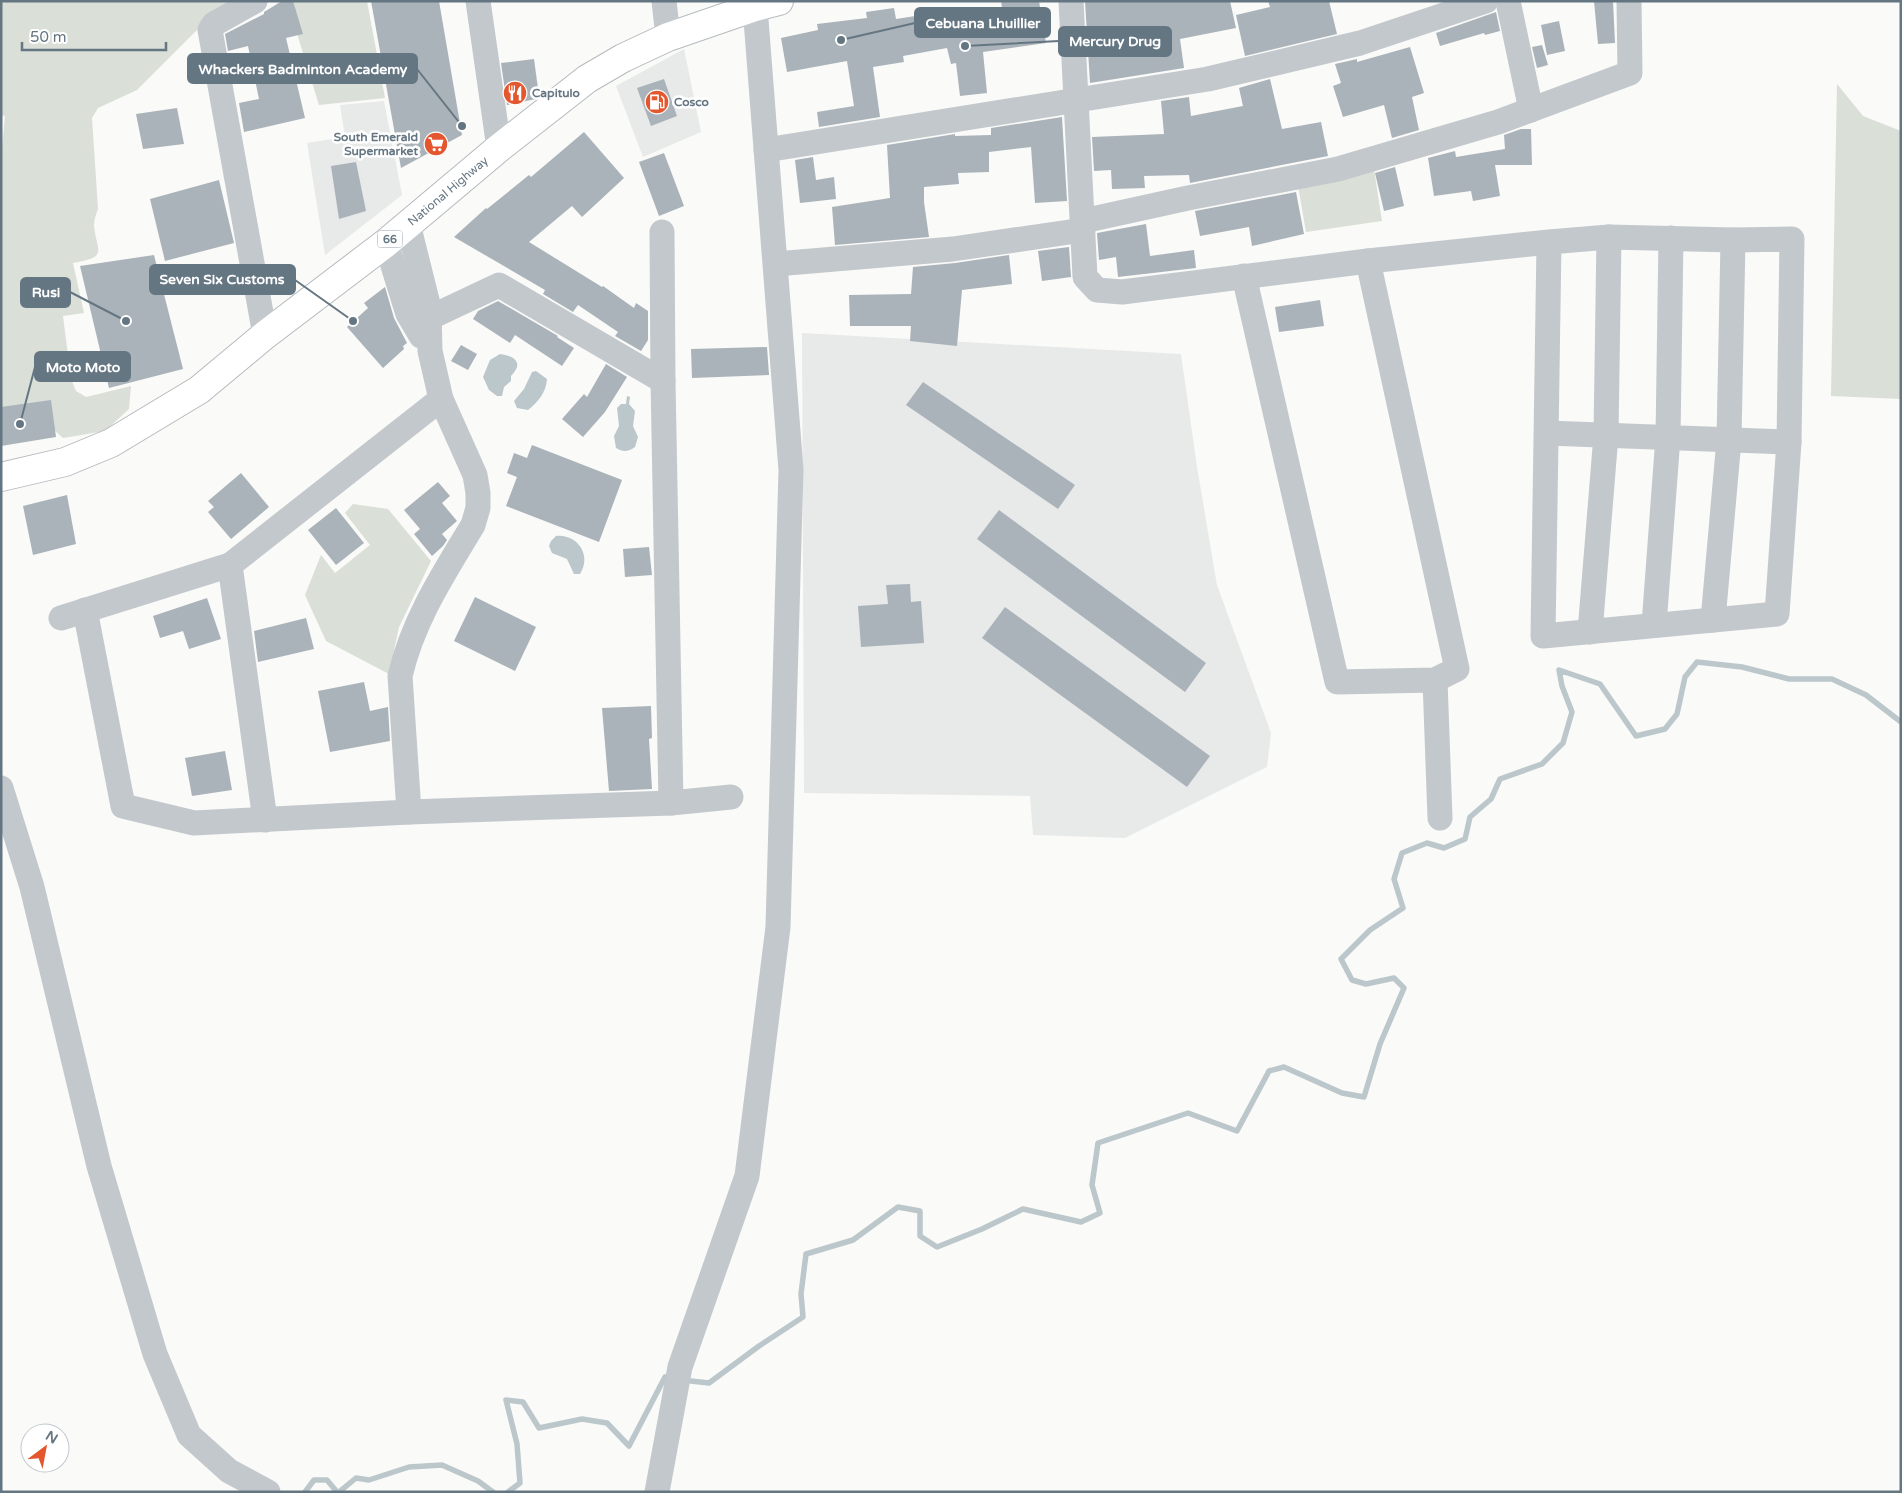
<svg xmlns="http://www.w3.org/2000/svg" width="1902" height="1493" font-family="'Varela Round',sans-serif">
	<rect width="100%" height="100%" fill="#fafaf8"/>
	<g fill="#e8e9e9">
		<polygon points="684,49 701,132 643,157 616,86"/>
		<polygon points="384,101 402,195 325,255 307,143 345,137 340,105"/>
		<polygon points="802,333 1181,354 1197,467 1217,585 1271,733 1267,767 1125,838 1033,835 1030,796 804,793"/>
	</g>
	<g fill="#dadfd7">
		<path d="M1,1H247L198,29L137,90L98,108L92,118L98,209C96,214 94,220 94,225C96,251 110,257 73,263L84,313L63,316L71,379L76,391L86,397L131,386L129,409L105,431L63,438L37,415L1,409V159L5,116L1,115Z"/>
		<polygon points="287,1 367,1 385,98 319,105"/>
		<polygon points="1837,84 1863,116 1901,131 1901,399 1831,396"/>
		<polygon points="1374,169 1382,221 1306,232 1297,180"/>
		<polygon points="353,504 388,509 431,561 399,627 389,674 326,641 305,595 321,555 335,573 370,545 345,513"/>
	</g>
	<g fill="#bbc7cb">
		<path d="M500,354C515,356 524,363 511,376V381L504,387L502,396H497L489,390L483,377L490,360Z"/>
		<path d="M536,371L547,379C546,393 538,402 528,410L517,408L514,401L524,389L532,372Z"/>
		<path d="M627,396L630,397L629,404L635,411L633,426L638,437L635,447C628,452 623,452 616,448L614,436L619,426L617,408L621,404H626Z"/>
		<path d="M556,536C578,534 592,556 580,574H574L567,559L552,553L549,546L551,541Z"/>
	</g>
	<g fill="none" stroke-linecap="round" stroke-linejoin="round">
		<g stroke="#bbc7cb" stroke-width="5.5">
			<polyline points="682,1380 709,1383 759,1346 803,1317 801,1294 806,1254 853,1240 898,1207 920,1211 920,1236 937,1247 982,1229 1023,1209 1081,1222 1100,1213 1092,1185 1098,1143 1188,1113 1237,1131 1269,1071 1284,1067 1342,1093 1364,1097 1380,1044 1404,988 1394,978 1366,984 1352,980 1341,959 1370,930 1403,908 1394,879 1402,853 1427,843 1444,848 1465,839 1470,817 1491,799 1500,779 1542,764 1563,743 1572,712 1562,686 1559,670 1600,684 1636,736 1665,729 1677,714 1685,677 1697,662 1742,667 1789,679 1832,679 1866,695 1901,722"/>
			<polyline points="305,1492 314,1480 327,1480 337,1492"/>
			<polyline points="339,1492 356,1478 369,1480 409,1467 442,1465 478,1481 493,1492"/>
			<polyline points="508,1492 520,1483 517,1444 506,1400 523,1402 539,1428 582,1419 607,1423 629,1446 665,1377 671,1378"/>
		</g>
	</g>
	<g fill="#aab3b9">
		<polygon points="282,1 293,1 303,34 286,38 305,118 244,132 239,103 259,99 248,46 228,51 225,34 264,14 264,12"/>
		<polygon points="371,1 439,1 462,135 401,168"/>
		<polygon points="1001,1 1039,1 1046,43 983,52 987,93 960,96 956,63 951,64 947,48 903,56 904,62 873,67 880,117 819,127 817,112 854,106 847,61 787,72 781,38 818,30 817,24 867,18 866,12 894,8 896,19 941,12 943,25 1003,14"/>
		<polygon points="1085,1 1230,1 1236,28 1180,39 1184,68 1090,83"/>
		<polygon points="1268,1 1329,1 1337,34 1245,56 1236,15 1270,7"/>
		<polygon points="1594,1 1613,1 1615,43 1598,44"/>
		<polygon points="1496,12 1500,31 1485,35 1484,33 1440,46 1436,33"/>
		<polygon points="1559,21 1565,51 1547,55 1541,25"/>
		<polygon points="1542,45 1548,65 1537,68 1532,47"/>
		<polygon points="1410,47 1424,93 1412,97 1419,130 1392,138 1384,105 1343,117 1333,86 1341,83 1335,64 1357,59 1357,62"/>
		<polygon points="534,59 539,96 536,99 507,105 501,63"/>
		<polygon points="664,79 677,116 651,126 637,88"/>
		<polygon points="1270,79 1282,129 1321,122 1328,156 1190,183 1189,175 1144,176 1145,188 1112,189 1111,170 1094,171 1092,137 1164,134 1161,101 1189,97 1191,116 1243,106 1239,88"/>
		<polygon points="177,108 184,144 143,149 136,114"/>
		<polygon points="1062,117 1067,201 1035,203 1031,147 989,152 989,172 958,173 959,184 924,187 924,202 929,237 835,245 832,207 890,198 887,145 955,134 955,136 991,135 991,128"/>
		<polygon points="1521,129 1531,129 1532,165 1495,165 1500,196 1473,201 1471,191 1434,196 1428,158 1455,151 1456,157 1505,149 1504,135"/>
		<polygon points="584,132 624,178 582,217 572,206 529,242 602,287 603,286 634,308 636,303 648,311 648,340 641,351 615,336 618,332 578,305 573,312 543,294 545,290 454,237 486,208 487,209 529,175 531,177"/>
		<polygon points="664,153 684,206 659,216 639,162"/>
		<polygon points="813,157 816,180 834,177 836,199 800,203 795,160"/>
		<polygon points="356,162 366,211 339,219 331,166"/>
		<polygon points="1395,167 1404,206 1384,211 1375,173"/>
		<polygon points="219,180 234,243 165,261 150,199"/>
		<polygon points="1296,192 1304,234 1252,246 1249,227 1200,236 1195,211"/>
		<polygon points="1146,224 1150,256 1194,250 1196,268 1118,277 1116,257 1099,260 1097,233"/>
		<polygon points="1069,247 1071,277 1042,281 1038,251"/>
		<polygon points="154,255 183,369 109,388 80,266"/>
		<polygon points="1009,255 1012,284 962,290 957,346 910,341 911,326 850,326 849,295 911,294 913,267 955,263"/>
		<polygon points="385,287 394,318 407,343 403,346 404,349 383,368 347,327 368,308 364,303"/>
		<polygon points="1320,300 1324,326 1279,332 1275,307"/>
		<polygon points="498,301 558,336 557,337 574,348 562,366 515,335 510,343 473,319 478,311"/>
		<polygon points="461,345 477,354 468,370 451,361"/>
		<polygon points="767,347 769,375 692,378 691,349"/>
		<polygon points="606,364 627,377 605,412 583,437 562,419 584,394 587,397"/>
		<polygon points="923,382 1075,485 1058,509 906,405"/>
		<polygon points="51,400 56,437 1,446 1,407"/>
		<polygon points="532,445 622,480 599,542 506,506 517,477 507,473 514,453 527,458"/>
		<polygon points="241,473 269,507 231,539 208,512 214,507 208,501"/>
		<polygon points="438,482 450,496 442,503 457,521 442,534 447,540 443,546 432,556 414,534 420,529 404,510"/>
		<polygon points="67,495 76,544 33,555 23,506"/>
		<polygon points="336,508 364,543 336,565 308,530"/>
		<polygon points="999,510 1206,663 1185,692 977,539"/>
		<polygon points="649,547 652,575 625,577 623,549"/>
		<polygon points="910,584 911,602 921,601 924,643 861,647 858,606 888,604 886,585"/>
		<polygon points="475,597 536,627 515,671 454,641"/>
		<polygon points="207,598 221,639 189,649 183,631 160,638 153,616"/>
		<polygon points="1005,607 1210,756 1187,787 982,638"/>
		<polygon points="306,618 314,649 258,662 254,631"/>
		<polygon points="364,682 370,711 388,707 390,741 330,752 318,691"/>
		<polygon points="651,706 652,738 649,739 652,789 609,791 602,708"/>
		<polygon points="225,751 232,790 192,796 185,758"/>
	</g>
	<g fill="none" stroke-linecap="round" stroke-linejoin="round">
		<g stroke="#b5babe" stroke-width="30">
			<polyline id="major" points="1,477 65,462 111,443 199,390 265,335 386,243 499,148 587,79 623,58 668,37 755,7 779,1"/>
		</g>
		<g stroke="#c3c8cc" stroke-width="25">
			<polyline points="255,1 214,24 210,30 265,335"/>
			<polyline points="478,1 499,148"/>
			<polyline points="664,1 668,37"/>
			<polyline points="1071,1 1085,277 1097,290 1122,292 1368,261 1549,242 1609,237 1733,240 1792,239 1789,442 1777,614 1543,636 1549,242"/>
			<polyline points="1508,1 1531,110"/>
			<polyline points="766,150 1208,79 1360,43 1486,1"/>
			<polyline points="1083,221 1188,198 1338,169 1498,122 1630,73 1629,1"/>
			<path d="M408,224L429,308L430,351L441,399L475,475L478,493V508L473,525C444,573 413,620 400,676L409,812"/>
			<polyline points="662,232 663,381 671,803"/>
			<polyline points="386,243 408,314 421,336"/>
			<polyline points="776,264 953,249 1083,230"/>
			<polyline points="1244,276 1337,682 1435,680 1457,669 1368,261"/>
			<polyline points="415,322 429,318 499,285 663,381"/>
			<polyline points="1547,433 1789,442"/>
			<polyline points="230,565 265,820"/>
			<polyline points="85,610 123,806 194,823 409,812 671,803 731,797"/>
			<polyline points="61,618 230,565 441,399"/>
			<polyline points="1713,620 1729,440 1733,240"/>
			<polyline points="1654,625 1668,437 1671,238"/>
			<polyline points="1590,632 1606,435 1609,237"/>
			<polyline points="1435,680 1440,818"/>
			<polyline points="1,788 32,887 99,1166 155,1354 189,1435 229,1471 268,1492"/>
			<polyline points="657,1492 680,1367 747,1176 778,927 791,470 755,7"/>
		</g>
		<use href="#major" stroke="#fff" stroke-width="28"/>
	</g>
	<defs>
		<g id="restaurant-disc" transform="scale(1.25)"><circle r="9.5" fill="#e4572e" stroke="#fff"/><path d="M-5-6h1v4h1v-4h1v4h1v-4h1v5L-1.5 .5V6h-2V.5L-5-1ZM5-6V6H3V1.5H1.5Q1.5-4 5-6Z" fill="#fff"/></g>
		<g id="fuel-disc" transform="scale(1.25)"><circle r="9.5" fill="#e4572e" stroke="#fff"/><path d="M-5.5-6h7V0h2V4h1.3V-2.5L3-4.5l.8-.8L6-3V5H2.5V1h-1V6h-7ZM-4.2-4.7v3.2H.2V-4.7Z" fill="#fff"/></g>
		<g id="supermarket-disc" transform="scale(1.25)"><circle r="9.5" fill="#e4572e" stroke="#fff"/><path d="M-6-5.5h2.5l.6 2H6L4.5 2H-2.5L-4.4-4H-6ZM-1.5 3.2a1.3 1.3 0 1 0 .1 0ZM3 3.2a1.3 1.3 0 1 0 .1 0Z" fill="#fff"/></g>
	</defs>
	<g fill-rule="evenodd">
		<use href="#restaurant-disc" x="515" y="93"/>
		<use href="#fuel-disc" x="657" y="102"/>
		<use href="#supermarket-disc" x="436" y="144"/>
	</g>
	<g text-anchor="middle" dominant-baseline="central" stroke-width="5" stroke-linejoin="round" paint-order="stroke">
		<rect fill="#fff" stroke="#939fa8" stroke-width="1" x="377.5" y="230.5" width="25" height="17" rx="4"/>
		<g font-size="11" font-weight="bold" fill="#657683">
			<text x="390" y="239">66</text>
		</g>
		<g font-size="12" font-weight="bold" fill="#657683" stroke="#fff" text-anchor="start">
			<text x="532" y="93">Capitulo</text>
			<text x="674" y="102">Cosco</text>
			<text x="418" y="137" text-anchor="end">South Emerald<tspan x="418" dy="14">Supermarket</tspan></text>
		</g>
		<g font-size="12" fill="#657683" stroke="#fff">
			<text transform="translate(448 191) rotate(-40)">National Highway</text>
		</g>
	</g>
	<path fill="none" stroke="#657683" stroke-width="2" d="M841 40L915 23M965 46L1059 41M462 126L417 69M353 321L295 280M126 321L70 292M20 424L35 367"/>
	<g fill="#657683" stroke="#fff" stroke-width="2">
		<circle cx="841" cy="40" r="5"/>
		<circle cx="965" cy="46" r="5"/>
		<circle cx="462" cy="126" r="5"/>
		<circle cx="353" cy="321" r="5"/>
		<circle cx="126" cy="321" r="5"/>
		<circle cx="20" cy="424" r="5"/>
	</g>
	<g fill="#657683" stroke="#657683" stroke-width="2">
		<rect x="915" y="8" width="135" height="29" rx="5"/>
		<rect x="1059" y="27" width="112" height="29" rx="5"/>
		<rect x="188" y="54" width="229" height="29" rx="5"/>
		<rect x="150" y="265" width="145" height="29" rx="5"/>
		<rect x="21" y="278" width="49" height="29" rx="5"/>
		<rect x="35" y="352" width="95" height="29" rx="5"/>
	</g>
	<g font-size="14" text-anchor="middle" font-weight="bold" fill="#fff">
		<text x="983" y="28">Cebuana Lhuillier</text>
		<text x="1115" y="46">Mercury Drug</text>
		<text x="303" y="74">Whackers Badminton Academy</text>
		<text x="222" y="284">Seven Six Customs</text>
		<text x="46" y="297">Rusi</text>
		<text x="83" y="372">Moto Moto</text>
	</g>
	<rect width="1902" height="1493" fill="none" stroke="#657683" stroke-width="5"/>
	<g transform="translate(45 1448) rotate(32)"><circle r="24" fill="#ffffff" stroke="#c1c8cd"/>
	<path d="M0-4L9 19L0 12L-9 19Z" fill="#e4572e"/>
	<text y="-8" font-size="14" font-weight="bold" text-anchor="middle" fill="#657683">N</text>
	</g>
	<path d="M22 42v8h144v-8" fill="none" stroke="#657683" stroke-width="2.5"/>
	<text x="30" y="42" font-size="15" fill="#657683" stroke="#ffffff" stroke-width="4" paint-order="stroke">50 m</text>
</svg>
